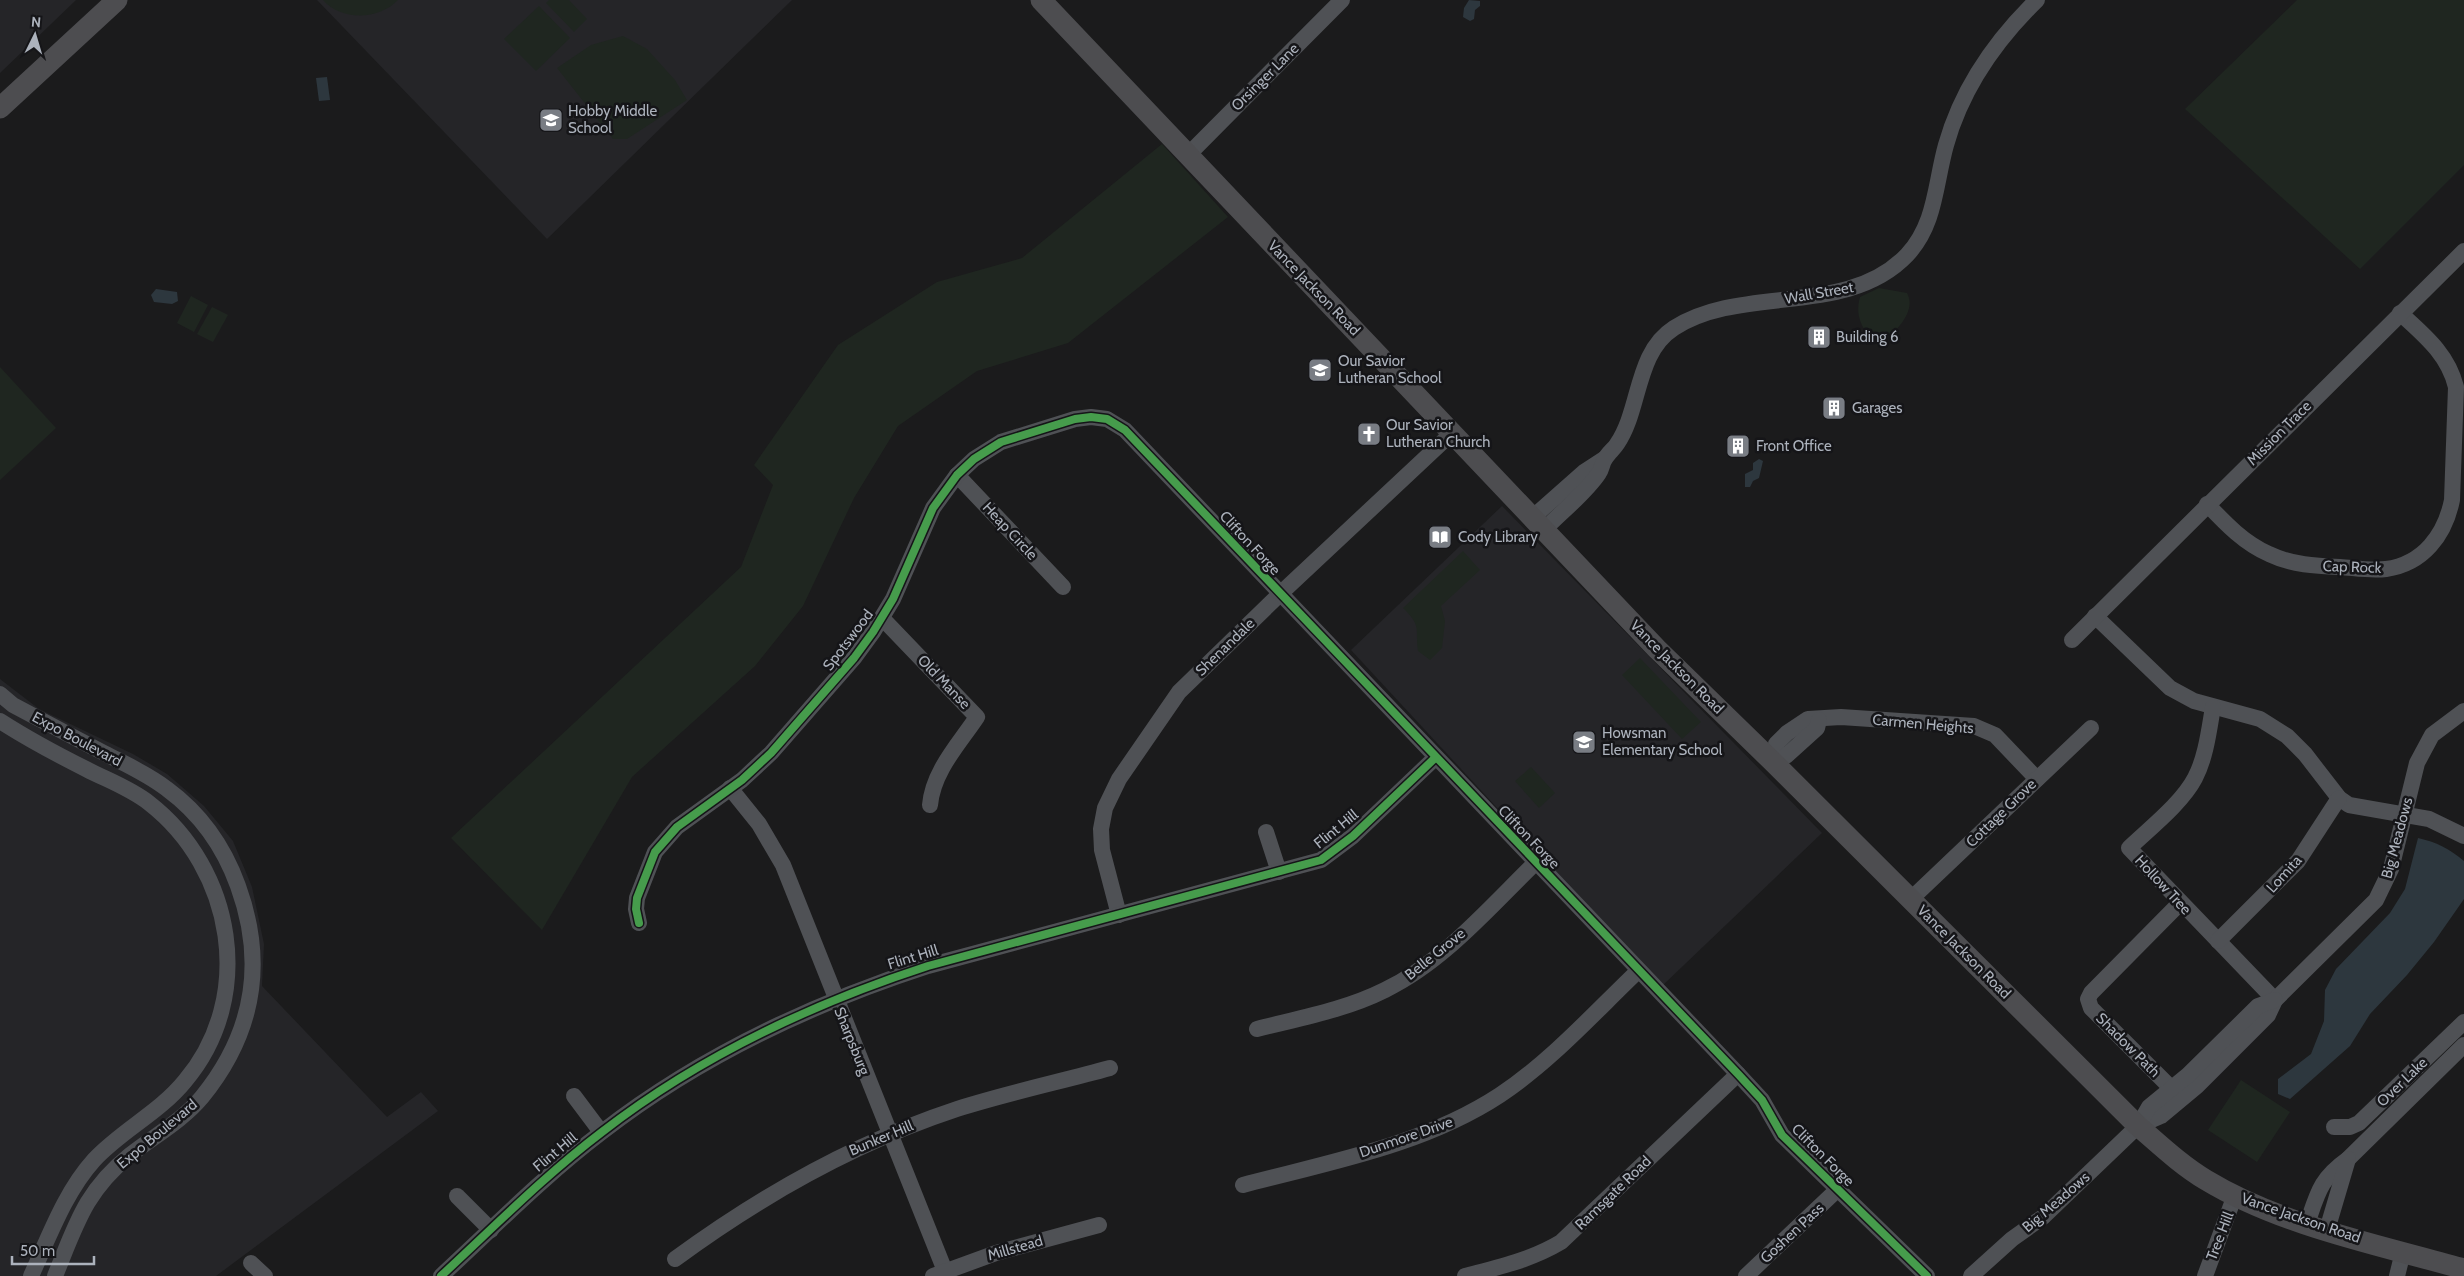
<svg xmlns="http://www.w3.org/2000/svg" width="2464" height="1276" font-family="Cabin,sans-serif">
	<rect width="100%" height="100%" fill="#1b1b1c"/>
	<g fill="#252528">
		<polygon points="0,0 76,0 0,73"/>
		<polygon points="317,0 792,0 547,239"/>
		<polygon points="1502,506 1822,833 1662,986 1351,650"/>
		<polygon points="0,679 39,709 133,754 167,774 204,806 233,841 252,887 264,944 262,986 387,1117 421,1092 438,1111 216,1276 0,1276"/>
	</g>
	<g fill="#1f2620">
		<path d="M323,0H398C379,20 341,21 323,0Z"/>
		<polygon points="549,0 569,0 587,19 574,32 546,3"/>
		<polygon points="2297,0 2464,0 2464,165 2360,269 2185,109"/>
		<polygon points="539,6 570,38 536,71 504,39"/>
		<polygon points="623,36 647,49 675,80 687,100 627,139 613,139 557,68 591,45"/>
		<polygon points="1162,144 1228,217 1068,343 977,371 898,426 854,498 803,606 755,666 632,777 542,930 451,838 741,567 773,485 754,465 838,345 937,282 1022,258"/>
		<path d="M1879,288L1907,293C1918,313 1892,334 1879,347C1864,332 1854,318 1860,297Z"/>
		<polygon points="191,296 208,305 194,332 177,323"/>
		<polygon points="212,307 228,315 213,342 197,334"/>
		<polygon points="0,367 56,428 0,480"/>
		<path d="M1463,551L1480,570L1441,606L1445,621L1442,648L1430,660L1418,651C1415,627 1422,627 1403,608Z"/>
		<polygon points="1640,658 1701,722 1682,739 1622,675"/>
		<polygon points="1531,767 1555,793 1539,808 1515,781"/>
		<polygon points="2241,1080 2290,1112 2257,1162 2208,1130"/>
	</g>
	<g fill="#2d373e">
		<polygon points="1469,0 1480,1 1480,6 1475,10 1474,19 1470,21 1463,17 1464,8"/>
		<polygon points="327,77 330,100 319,101 316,78"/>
		<polygon points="156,289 177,292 178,301 172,304 154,302 151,295"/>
		<polygon points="1759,459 1763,461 1759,478 1753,481 1750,487 1745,487 1745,474 1753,470 1753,463"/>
		<path d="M2418,838C2436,842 2450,849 2464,861V899L2434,942L2407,975L2370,1014L2350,1046L2290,1099L2278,1094V1079L2311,1054L2324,1021L2325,990L2336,969L2390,913L2405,889Z"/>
	</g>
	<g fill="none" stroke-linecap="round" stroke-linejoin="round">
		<g stroke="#4f5155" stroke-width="16">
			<polyline points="1189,154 1342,0"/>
			<polyline points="957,475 1063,587"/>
			<path d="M2207,504C2226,524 2244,543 2269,554C2292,565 2316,566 2340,567C2355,568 2371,571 2386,569C2423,564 2445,535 2452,500L2456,387C2448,354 2424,335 2400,313"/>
			<polyline points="1532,518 1584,472 1604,459"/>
			<path d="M1544,530C1561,512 1585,494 1599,473C1602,469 1602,463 1605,459C1608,453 1614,449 1617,444C1641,409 1635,353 1674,328C1742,284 1847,318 1907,255C1936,224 1935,184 1946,145C1962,88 1995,41 2037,0"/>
			<polyline points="2095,616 2170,688 2194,701 2260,719 2287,736 2305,754 2339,798 2349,805 2429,819 2464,836"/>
			<path d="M882,618L977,717C959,744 933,771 930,805"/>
			<polyline points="2072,640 2464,251"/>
			<path d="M0,694L13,705C43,721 73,737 104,753C125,764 148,774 167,789C201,814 224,847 238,886C266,963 254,1033 202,1097C182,1121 154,1136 130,1155C85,1191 76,1225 55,1276"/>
			<path d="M2213,707C2209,730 2206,757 2195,778C2182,803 2150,828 2129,848L2275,1000"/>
			<path d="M0,721C28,739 56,754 86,769C107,780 130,788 149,803C234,869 256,997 185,1081C159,1113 122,1130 94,1160C65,1192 49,1237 31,1276"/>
			<polyline points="1777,753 1776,744 1787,733 1808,719 1841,717 1974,726 1995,735 2037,779"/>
			<polyline points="1786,756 1817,728 1819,720"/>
			<polyline points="730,788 759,824 783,865 947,1276"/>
			<polyline points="1266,832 1279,872"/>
			<polyline points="1911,899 2091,728"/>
			<polyline points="1119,915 1102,850 1101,829 1105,808 1119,779 1179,692 1280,594 1452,433"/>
			<polyline points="639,923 636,909 637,898 655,852 677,827 742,780 771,753 854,658 873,632 893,599 933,508 957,475 974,459 1001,442 1075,419 1091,417 1107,419 1125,430 1738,1074 1762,1100 1782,1135 1927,1276"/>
			<polyline points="2218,941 2298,861 2339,798"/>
			<path d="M1257,1029C1300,1018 1345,1010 1385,990C1443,962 1489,908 1535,863"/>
			<polyline points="2171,1088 2091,1008 2088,999 2091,993 2180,903"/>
			<polyline points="574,1096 601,1132"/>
			<polyline points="2138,1126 2161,1116 2197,1086 2268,1015 2275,1000 2376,900 2391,869 2417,763 2432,735 2464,711"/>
			<polyline points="2334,1127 2350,1127 2359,1123 2464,1022"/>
			<path d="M1243,1185C1330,1162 1424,1145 1500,1095C1551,1061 1594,1013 1638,971"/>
			<polyline points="457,1196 491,1230"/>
			<path d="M2307,1224C2318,1192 2320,1179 2348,1159L2464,1045"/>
			<polyline points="2327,1230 2348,1159"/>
			<path d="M675,1259C762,1195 854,1143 957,1109C1007,1093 1059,1082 1110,1068"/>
			<polyline points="251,1263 265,1276"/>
			<path d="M441,1276C494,1227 544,1176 602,1132C700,1056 811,1004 928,966L1321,860L1353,836L1435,758"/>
			<polyline points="933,1276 996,1253 1099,1225"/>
			<path d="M1465,1276C1499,1267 1531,1260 1561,1242L1738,1074"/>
			<polyline points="1746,1276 1838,1189"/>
			<polyline points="1971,1276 2012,1239 2043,1217 2138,1126 2149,1107 2188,1075 2258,1006 2275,1000"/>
			<polyline points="2205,1276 2235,1195"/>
			<polyline points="2397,1276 2403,1252"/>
		</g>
		<g stroke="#4d4d50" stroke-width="21">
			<path d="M1041,0L1657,649L1771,760L2138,1126C2160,1145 2181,1165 2206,1180C2282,1226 2380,1245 2464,1269"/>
			<polyline points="0,108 117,0"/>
		</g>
		<g stroke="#151518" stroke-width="11">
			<g id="cycleway">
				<polyline points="639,923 636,909 637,898 655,852 677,827 742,780 771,753 854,658 873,632 893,599 933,508 957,475 974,459 1001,442 1075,419 1091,417 1107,419 1125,430 1738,1074 1762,1100 1782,1135 1927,1276"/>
				<path d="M441,1276C494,1227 544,1176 602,1132C700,1056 811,1004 928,966L1321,860L1353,836L1435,758"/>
			</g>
		</g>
		<use href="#cycleway" stroke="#469c4c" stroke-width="8"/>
	</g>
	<defs>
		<g id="school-square" transform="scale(1.25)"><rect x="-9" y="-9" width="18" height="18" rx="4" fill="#797d84" stroke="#151518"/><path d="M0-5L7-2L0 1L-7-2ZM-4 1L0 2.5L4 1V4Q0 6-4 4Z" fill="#fff"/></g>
		<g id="building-square" transform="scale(1.25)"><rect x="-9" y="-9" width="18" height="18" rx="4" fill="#797d84" stroke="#151518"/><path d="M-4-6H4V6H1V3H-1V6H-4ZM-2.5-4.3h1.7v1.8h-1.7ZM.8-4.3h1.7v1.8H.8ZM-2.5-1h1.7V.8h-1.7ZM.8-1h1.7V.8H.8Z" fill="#fff"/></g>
		<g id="church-square" transform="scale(1.25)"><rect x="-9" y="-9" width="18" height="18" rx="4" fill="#797d84" stroke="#151518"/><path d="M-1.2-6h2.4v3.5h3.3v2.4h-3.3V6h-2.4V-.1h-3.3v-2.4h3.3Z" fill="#fff"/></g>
		<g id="library-square" transform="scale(1.25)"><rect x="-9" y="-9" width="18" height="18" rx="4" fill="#797d84" stroke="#151518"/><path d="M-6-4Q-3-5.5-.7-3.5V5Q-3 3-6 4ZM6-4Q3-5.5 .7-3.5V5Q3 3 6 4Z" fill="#fff"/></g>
	</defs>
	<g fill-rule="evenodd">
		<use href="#school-square" x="551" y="120"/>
		<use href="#building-square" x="1819" y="337"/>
		<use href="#school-square" x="1320" y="370"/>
		<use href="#building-square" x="1834" y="408"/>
		<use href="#church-square" x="1369" y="434"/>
		<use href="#building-square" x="1738" y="446"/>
		<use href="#library-square" x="1440" y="537"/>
		<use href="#school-square" x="1584" y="742"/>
	</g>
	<g text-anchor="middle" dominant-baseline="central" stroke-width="5" stroke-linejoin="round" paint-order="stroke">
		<g font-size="15" fill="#acb2bc" stroke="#151518">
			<text transform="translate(1265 77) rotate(-45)">Orsinger Lane</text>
			<text transform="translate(1314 288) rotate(46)">Vance Jackson Road</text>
			<text transform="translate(1819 293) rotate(-10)">Wall Street</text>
			<text transform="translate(2279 433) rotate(-45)">Mission Trace</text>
			<text transform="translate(1010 531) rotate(47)">Heap Circle</text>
			<text transform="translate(1250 543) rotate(47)">Clifton Forge</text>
			<text transform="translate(2352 567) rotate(2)">Cap Rock</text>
			<text transform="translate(848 640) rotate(-53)">Spotswood</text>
			<text transform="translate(1225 647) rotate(-44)">Shenandale</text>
			<text transform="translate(1677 667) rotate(45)">Vance Jackson Road</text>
			<text transform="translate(944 682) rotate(46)">Old Manse</text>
			<text transform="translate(1923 724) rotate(5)">Carmen Heights</text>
			<text transform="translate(77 739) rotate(28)">Expo Boulevard</text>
			<text transform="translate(2001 813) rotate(-44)">Cottage Grove</text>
			<text transform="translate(1336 829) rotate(-39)">Flint Hill</text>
			<text transform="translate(1529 837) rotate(46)">Clifton Forge</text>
			<text transform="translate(2397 838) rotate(-75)">Big Meadows</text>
			<text transform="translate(2284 874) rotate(-48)">Lomita</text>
			<text transform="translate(2163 885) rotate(47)">Hollow Tree</text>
			<text transform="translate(1964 952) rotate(45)">Vance Jackson Road</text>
			<text transform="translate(1435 954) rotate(-39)">Belle Grove</text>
			<text transform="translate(913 957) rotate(-17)">Flint Hill</text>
			<text transform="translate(852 1041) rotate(68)">Sharpsburg</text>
			<text transform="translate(2128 1045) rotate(45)">Shadow Path</text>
			<text transform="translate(2402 1082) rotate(-44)">Over Lake</text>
			<text transform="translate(157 1134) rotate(-40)">Expo Boulevard</text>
			<text transform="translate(1406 1137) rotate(-19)">Dunmore Drive</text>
			<text transform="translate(881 1138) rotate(-23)">Bunker Hill</text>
			<text transform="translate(555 1152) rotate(-40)">Flint Hill</text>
			<text transform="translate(1823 1155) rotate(45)">Clifton Forge</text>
			<text transform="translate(1613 1193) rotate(-44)">Ramsgate Road</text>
			<text transform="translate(2056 1202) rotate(-41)">Big Meadows</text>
			<text transform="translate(2301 1218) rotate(19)">Vance Jackson Road</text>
			<text transform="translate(1792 1233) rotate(-43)">Goshen Pass</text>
			<text transform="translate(2220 1236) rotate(-69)">Tree Hill</text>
			<text transform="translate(1015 1248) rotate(-16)">Millstead</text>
		</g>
		<g font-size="15" fill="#acb2bc" stroke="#151518" text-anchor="start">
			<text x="568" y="111">Hobby Middle<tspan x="568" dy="17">School</tspan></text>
			<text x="1836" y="337">Building 6</text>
			<text x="1338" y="361">Our Savior<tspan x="1338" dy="17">Lutheran School</tspan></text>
			<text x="1852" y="408">Garages</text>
			<text x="1386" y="425">Our Savior<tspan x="1386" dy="17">Lutheran Church</tspan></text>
			<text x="1756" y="446">Front Office</text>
			<text x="1458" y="537">Cody Library</text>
			<text x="1602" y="733">Howsman<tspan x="1602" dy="17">Elementary School</tspan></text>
		</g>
	</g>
	<g transform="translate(35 35) rotate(5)" stroke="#151518" stroke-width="4" paint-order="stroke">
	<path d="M0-4L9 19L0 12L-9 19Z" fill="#acb2bc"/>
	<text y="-8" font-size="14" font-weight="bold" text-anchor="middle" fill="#acb2bc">N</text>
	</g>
	<path d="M12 1256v8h82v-8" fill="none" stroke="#acb2bc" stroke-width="2.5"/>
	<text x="20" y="1256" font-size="15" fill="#acb2bc" stroke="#151518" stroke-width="4" paint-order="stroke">50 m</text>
</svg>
